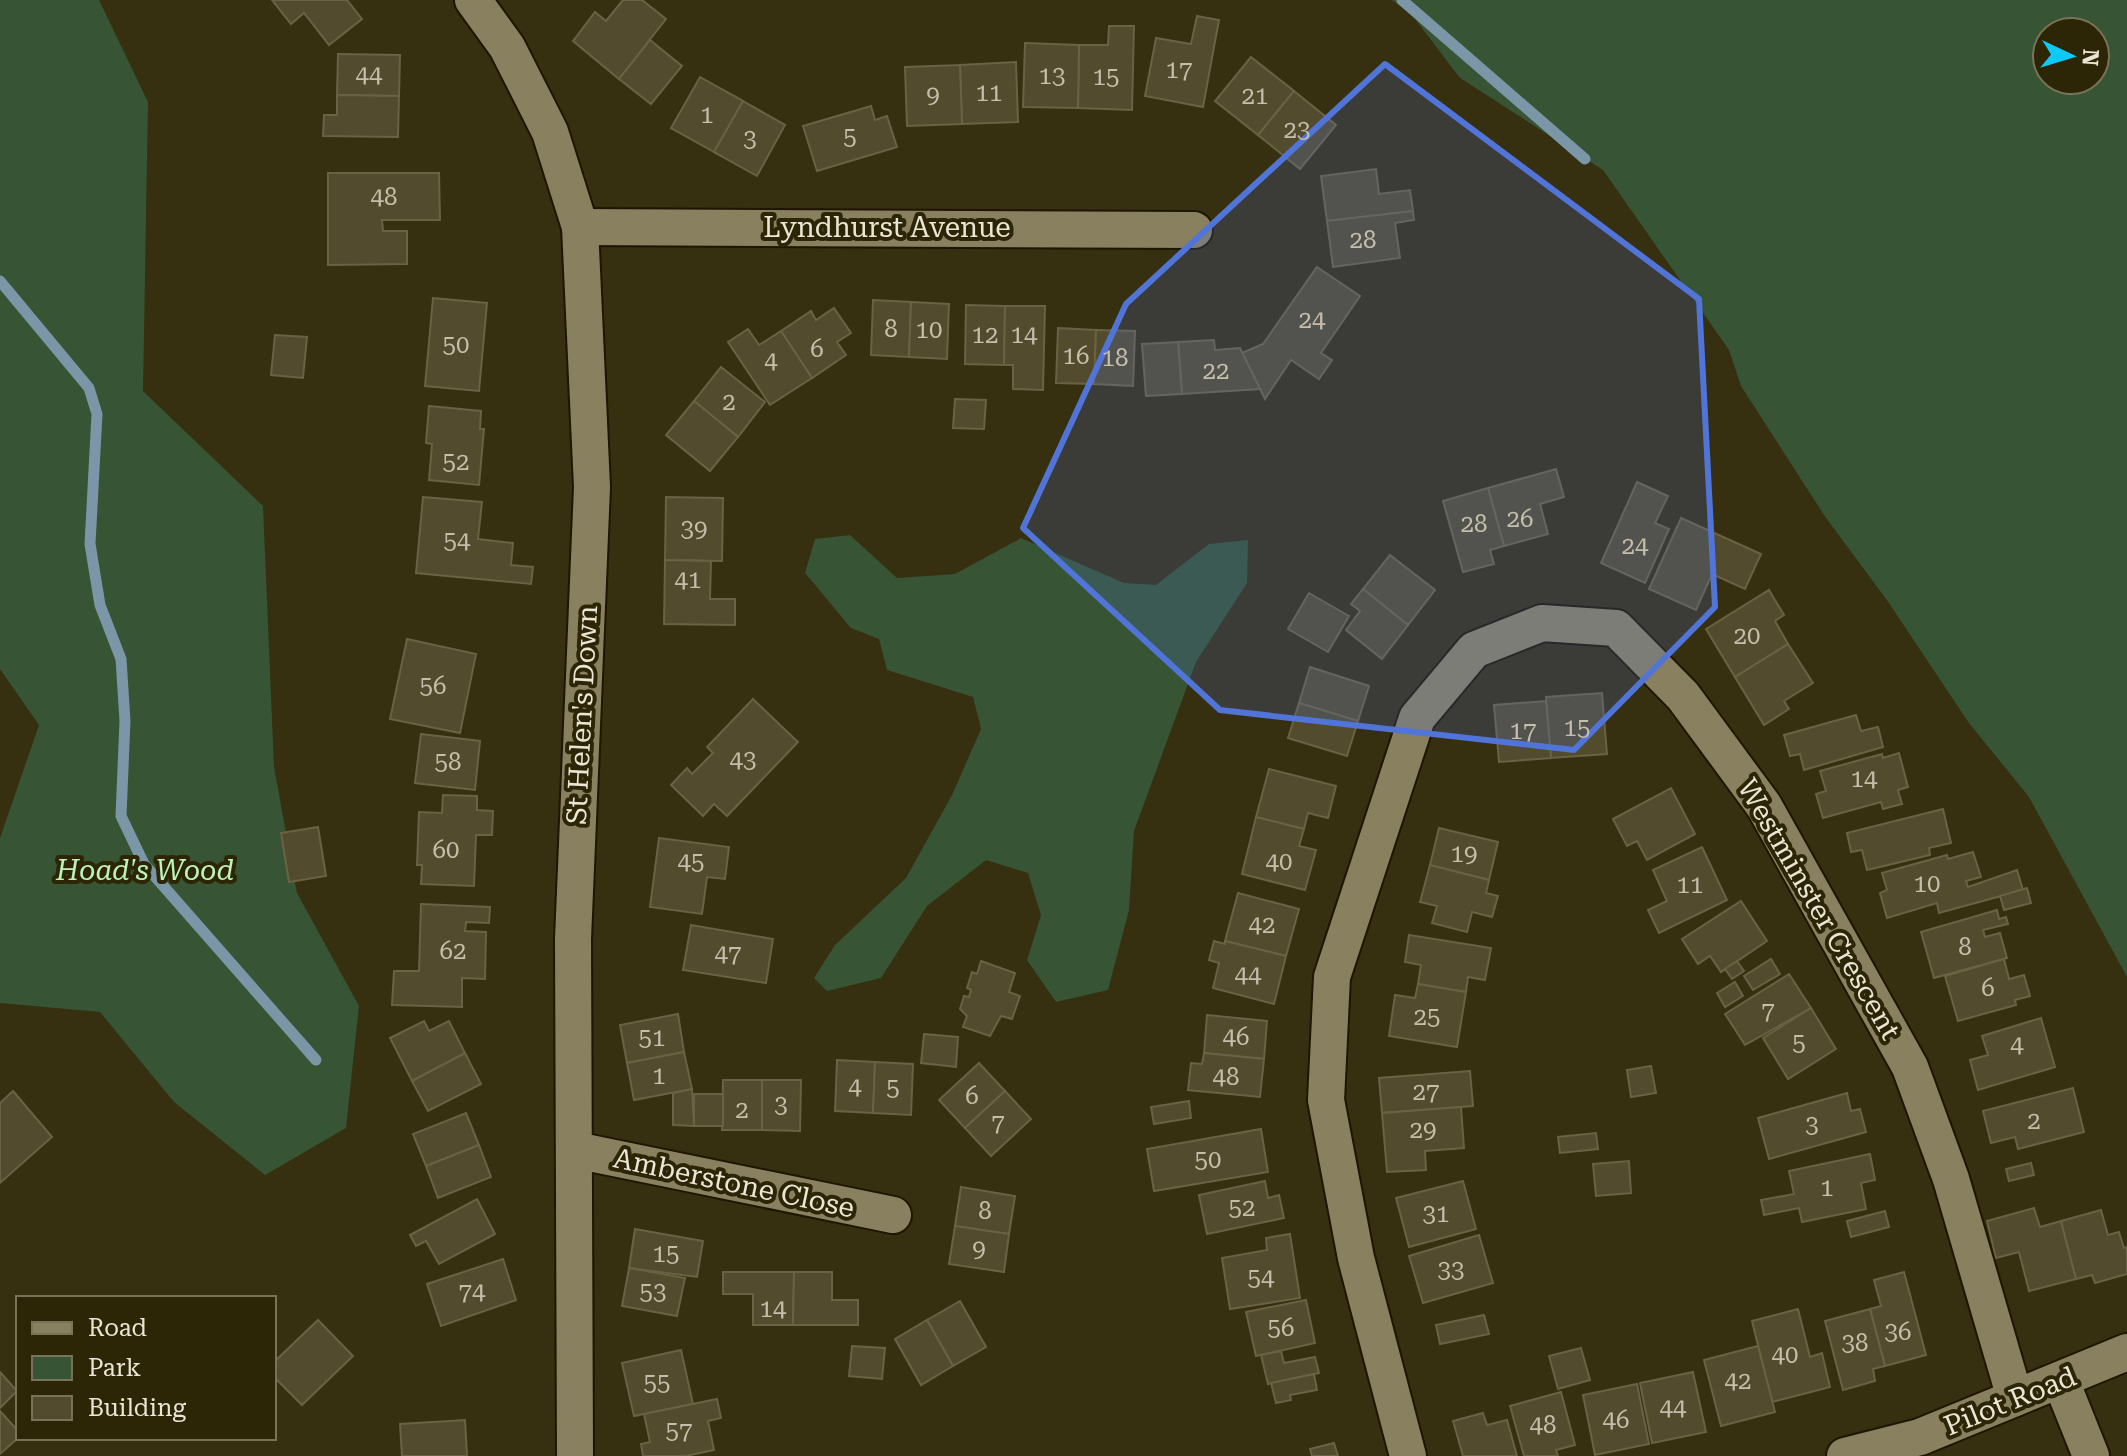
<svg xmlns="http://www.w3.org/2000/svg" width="2127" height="1456" font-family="'Roboto Serif',serif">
	<rect width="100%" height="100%" fill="#362f10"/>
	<g fill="#375434" fill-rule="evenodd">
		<polygon points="0,0 99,0 148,102 143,391 263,506 274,767 297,893 359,1006 346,1128 265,1175 174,1102 100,1012 0,1003 0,838 39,725 0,669"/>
		<path d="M1392,0H2127V977L2029,797L1969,723L1889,603L1824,515L1741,386L1729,350L1603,170L1460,78L1412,15ZM2095,32V80H2047V32Z"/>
		<polygon points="850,535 897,578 955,574 1021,538 1124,583 1156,585 1209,544 1248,540 1247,583 1196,662 1134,831 1129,910 1108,990 1056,1002 1027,960 1041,915 1028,873 986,860 927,906 881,978 827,991 814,978 835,945 906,878 952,795 981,729 973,697 887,670 879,639 851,628 805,573 815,539"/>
	</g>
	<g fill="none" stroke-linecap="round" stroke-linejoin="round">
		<g stroke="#7b96a7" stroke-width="11">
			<polyline points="1402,0 1585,159"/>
			<polyline points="0,281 89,388 97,414 90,544 100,605 121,659 125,721 121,816 144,864 316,1060"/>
		</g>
	</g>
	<g fill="#534b2d" stroke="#6a6242" stroke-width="2">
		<polygon points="272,0 347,0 362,19 329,45 304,13 291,24"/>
		<polygon points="623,0 642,0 666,19 619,79 573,41 595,12 606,21"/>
		<polygon points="1197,16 1219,20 1203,107 1145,96 1156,38 1191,44"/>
		<polygon points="1109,26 1134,26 1132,110 1078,108 1079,45 1108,45"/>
		<polygon points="650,40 682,66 651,104 619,79"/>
		<polygon points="1025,43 1079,45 1078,108 1023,107"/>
		<polygon points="338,54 400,55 399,96 337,95"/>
		<polygon points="1251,57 1294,91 1258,135 1215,101"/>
		<polygon points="1016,62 1018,122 962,124 960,65"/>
		<polygon points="960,65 962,124 907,126 905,67"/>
		<polygon points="700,77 743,101 714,152 671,128"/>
		<polygon points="1294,91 1336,125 1300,169 1258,135"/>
		<polygon points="337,95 399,96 398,137 323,136 324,115 337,115"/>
		<polygon points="743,101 785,125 757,176 714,152"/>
		<polygon points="871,106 875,120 887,116 897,147 817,171 803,126"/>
		<polygon points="1376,169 1379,194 1410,190 1413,211 1327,221 1321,176"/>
		<polygon points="328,173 439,173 440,220 382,220 383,231 407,231 407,264 328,265"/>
		<polygon points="1413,211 1414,220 1395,223 1400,258 1333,267 1327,221"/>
		<polygon points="1317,267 1360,296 1321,353 1332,360 1319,379 1291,360 1265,399 1242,353 1263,344"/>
		<polygon points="433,298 487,303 479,391 425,386"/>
		<polygon points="873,300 911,302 909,357 871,355"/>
		<polygon points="911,302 949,304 947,359 909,357"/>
		<polygon points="966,305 1005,306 1004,365 965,364"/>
		<polygon points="1005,306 1045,306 1043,390 1013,389 1013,365 1004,365"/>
		<polygon points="834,308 851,333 837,342 846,355 812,378 781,331 811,311 816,320"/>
		<polygon points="1058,328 1096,330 1094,384 1056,383"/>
		<polygon points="748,329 759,345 781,331 812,378 770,405 728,342"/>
		<polygon points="1096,330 1135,331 1133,386 1094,384"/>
		<polygon points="275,335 307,337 303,378 271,375"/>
		<polygon points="1214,340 1215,350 1240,348 1260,389 1182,394 1178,342"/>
		<polygon points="1178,342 1182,394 1146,396 1142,344"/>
		<polygon points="721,367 765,402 738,437 694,401"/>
		<polygon points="955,399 986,400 984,429 953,428"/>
		<polygon points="694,401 738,437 710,471 666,435"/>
		<polygon points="429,406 481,411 480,429 484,429 479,485 429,480 432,444 426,443"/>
		<polygon points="1556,469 1564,497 1540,504 1548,534 1504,546 1488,488"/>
		<polygon points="1637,482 1668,496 1655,523 1669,529 1645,583 1601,563"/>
		<polygon points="1488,488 1504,546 1490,550 1494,564 1463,572 1443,501"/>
		<polygon points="423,497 482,502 478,539 513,543 511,565 533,567 531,584 416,573"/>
		<polygon points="666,497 723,498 722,561 665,560"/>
		<polygon points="1681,518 1761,554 1745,589 1712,574 1696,610 1649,589"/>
		<polygon points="1390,555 1435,590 1408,625 1363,589"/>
		<polygon points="665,560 711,561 710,599 735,599 735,625 664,624"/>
		<polygon points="1363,589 1408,625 1382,659 1346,630 1360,611 1351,604"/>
		<polygon points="1769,590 1784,615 1775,621 1788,644 1735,677 1706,629"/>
		<polygon points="1309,593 1349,616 1328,652 1288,629"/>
		<polygon points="407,639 476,654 460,733 390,719"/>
		<polygon points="1788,644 1813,683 1784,701 1789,709 1764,725 1735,677"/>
		<polygon points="1310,667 1369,686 1358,721 1299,703"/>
		<polygon points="1602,693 1607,754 1551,758 1546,697"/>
		<polygon points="753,699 798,742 727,816 714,804 703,816 671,785 687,768 692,774 713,753 707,747"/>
		<polygon points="1546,701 1551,758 1499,762 1494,705"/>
		<polygon points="1299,703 1358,721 1347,756 1288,738"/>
		<polygon points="1856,715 1861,731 1878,727 1883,747 1804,770 1800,754 1790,756 1784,735"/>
		<polygon points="421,734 480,741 475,790 415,783"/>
		<polygon points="1899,753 1908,787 1898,790 1902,804 1883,809 1881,802 1823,818 1816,794 1826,791 1820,771 1882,754 1883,758"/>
		<polygon points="1269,769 1336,786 1328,818 1308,813 1304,829 1256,817"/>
		<polygon points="1671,788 1695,834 1647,860 1637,841 1627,846 1613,819"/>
		<polygon points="443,795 477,796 477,810 493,811 492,835 476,835 474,886 421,884 422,865 417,865 419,812 442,813"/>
		<polygon points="1943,809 1951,843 1929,848 1930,855 1867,870 1862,850 1851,852 1847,833"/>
		<polygon points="1256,817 1304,829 1299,846 1316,850 1305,890 1242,874"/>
		<polygon points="318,827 326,876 289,882 281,833"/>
		<polygon points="1439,828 1498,842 1489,880 1430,865"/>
		<polygon points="659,838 729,847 725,879 707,877 702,914 650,907"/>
		<polygon points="1702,847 1727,900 1659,933 1648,910 1667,901 1653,870"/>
		<polygon points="1973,852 1981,877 1966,881 1968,887 2017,870 2023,890 1939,913 1937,903 1887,918 1880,893 1887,890 1882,873 1947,855 1948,859"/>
		<polygon points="1430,865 1489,880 1486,893 1498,896 1492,917 1472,912 1467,932 1432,923 1437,906 1420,902"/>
		<polygon points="2027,888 2031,903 2004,910 2000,896"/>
		<polygon points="1238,893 1299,909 1286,956 1225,941"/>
		<polygon points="1741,901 1767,941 1721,972 1710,956 1698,964 1682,939"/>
		<polygon points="421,904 490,907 489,923 466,922 465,931 486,932 485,979 462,978 462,1007 392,1005 394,971 419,971"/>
		<polygon points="1997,910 1999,919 2006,917 2008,924 1983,930 1985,937 2000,933 2007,958 1934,978 1921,932"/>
		<polygon points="691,925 773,939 766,983 683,970"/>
		<polygon points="1409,935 1491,948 1485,980 1468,977 1466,992 1418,984 1421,965 1405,962"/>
		<polygon points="1214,941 1225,944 1225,941 1286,956 1274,1004 1213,988 1219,963 1209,960"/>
		<polygon points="1771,959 1780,974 1753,990 1744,976"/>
		<polygon points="2004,959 2009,979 2024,975 2030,996 2015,1000 2016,1005 1958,1021 1945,976"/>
		<polygon points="981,961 1015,973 1009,992 1020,996 1012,1019 1001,1016 990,1036 963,1027 967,1016 960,1009 964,996 969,997 971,990 967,988 972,972 977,974"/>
		<polygon points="1737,961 1744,971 1732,979 1725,969"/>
		<polygon points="1789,974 1811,1008 1745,1045 1725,1014"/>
		<polygon points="1735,982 1743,996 1725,1007 1717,993"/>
		<polygon points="1418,984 1466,992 1457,1047 1389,1036 1395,995 1415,998"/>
		<polygon points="1811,1008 1836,1049 1788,1079 1763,1038"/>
		<polygon points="678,1014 684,1052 627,1063 620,1025"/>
		<polygon points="1207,1015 1267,1021 1264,1059 1204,1053"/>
		<polygon points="2041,1018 2055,1067 1978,1090 1970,1060 1988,1055 1982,1036"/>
		<polygon points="424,1021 429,1031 449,1021 465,1053 412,1081 390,1038"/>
		<polygon points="924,1034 958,1037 956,1067 921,1063"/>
		<polygon points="684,1052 692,1089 634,1100 627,1063"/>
		<polygon points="465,1053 481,1084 428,1111 412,1081"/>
		<polygon points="1204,1053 1264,1059 1260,1097 1188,1090 1191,1063 1202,1064"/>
		<polygon points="837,1060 875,1062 873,1113 835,1111"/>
		<polygon points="875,1062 913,1064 911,1115 873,1113"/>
		<polygon points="979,1063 1005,1091 965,1128 939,1100"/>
		<polygon points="1651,1066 1656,1093 1631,1097 1627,1070"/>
		<polygon points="1470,1071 1473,1106 1382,1113 1379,1078"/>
		<polygon points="723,1080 762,1080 762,1130 722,1130"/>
		<polygon points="762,1080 801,1080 800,1131 762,1130"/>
		<polygon points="2073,1088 2084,1132 2018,1149 2015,1137 1991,1143 1983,1111"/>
		<polygon points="692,1089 694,1126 673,1125 673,1093"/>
		<polygon points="13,1091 52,1137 0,1183 0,1103"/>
		<polygon points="1005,1091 1031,1119 991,1156 965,1128"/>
		<polygon points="1847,1093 1851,1111 1860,1109 1866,1132 1769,1159 1758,1118"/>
		<rect x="694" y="1094" width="29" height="32"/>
		<polygon points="1189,1101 1191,1118 1154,1124 1151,1107"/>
		<polygon points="1461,1107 1464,1148 1425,1151 1426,1170 1387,1172 1382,1113"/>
		<polygon points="466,1113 479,1145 426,1166 413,1134"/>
		<polygon points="1261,1129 1268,1172 1154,1191 1147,1149"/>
		<polygon points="1596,1133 1598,1149 1560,1153 1558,1137"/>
		<polygon points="479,1145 491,1177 438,1198 426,1166"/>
		<polygon points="1870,1154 1875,1180 1861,1183 1866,1209 1802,1222 1799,1208 1764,1215 1761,1200 1794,1194 1789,1171"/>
		<polygon points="1629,1161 1631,1193 1596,1196 1593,1164"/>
		<polygon points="2031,1163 2034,1175 2009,1181 2006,1169"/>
		<polygon points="1265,1181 1268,1198 1279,1195 1284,1218 1207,1234 1199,1195"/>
		<polygon points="1463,1181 1476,1229 1409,1247 1396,1198"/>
		<polygon points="961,1187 1015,1196 1009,1234 955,1226"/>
		<polygon points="477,1199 495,1234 439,1264 426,1241 416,1246 410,1235"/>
		<polygon points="2034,1208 2040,1227 2061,1221 2076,1279 2029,1291 2019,1252 1996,1258 1987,1221"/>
		<polygon points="2101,1210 2108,1235 2119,1232 2124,1248 2127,1247 2127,1274 2095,1283 2092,1275 2076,1279 2061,1221"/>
		<polygon points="1885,1211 1889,1227 1851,1237 1847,1221"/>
		<polygon points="955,1226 1009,1234 1004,1272 949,1264"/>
		<polygon points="635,1229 703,1241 697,1277 629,1268"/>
		<polygon points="1290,1234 1300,1298 1230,1309 1222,1258 1267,1250 1266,1238"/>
		<polygon points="1479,1235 1493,1283 1423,1303 1409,1256"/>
		<polygon points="503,1259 516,1300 441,1326 427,1284"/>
		<polygon points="629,1268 685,1278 677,1316 622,1306"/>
		<polygon points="723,1272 794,1272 793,1325 753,1325 753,1294 723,1294"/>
		<polygon points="794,1272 832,1272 832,1300 858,1300 858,1325 793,1325"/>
		<polygon points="1904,1272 1926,1355 1885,1366 1870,1309 1881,1306 1874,1280"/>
		<polygon points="1306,1300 1315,1343 1256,1356 1246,1312"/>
		<polygon points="960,1301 986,1347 953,1366 927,1320"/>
		<polygon points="1798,1309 1810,1357 1822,1353 1830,1387 1772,1402 1752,1321"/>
		<polygon points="1870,1309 1885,1366 1873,1369 1875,1381 1843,1390 1825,1321"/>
		<polygon points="1484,1315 1489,1334 1440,1344 1436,1325"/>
		<polygon points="318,1320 353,1356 302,1405 274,1377 274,1362"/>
		<polygon points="927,1320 953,1366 921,1385 895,1339"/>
		<polygon points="852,1346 885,1348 882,1379 849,1376"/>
		<polygon points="1758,1346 1775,1412 1721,1426 1704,1360"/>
		<polygon points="1581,1348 1590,1380 1558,1389 1549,1356"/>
		<polygon points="681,1350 693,1404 634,1416 622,1363"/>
		<polygon points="1281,1351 1284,1363 1315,1357 1319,1373 1268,1384 1261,1355"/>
		<polygon points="0,1372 17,1391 0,1408"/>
		<polygon points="1693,1372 1706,1432 1652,1443 1640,1383"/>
		<polygon points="1314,1374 1317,1390 1290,1395 1291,1400 1276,1403 1271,1383"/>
		<polygon points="1637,1384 1649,1444 1595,1455 1583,1395"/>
		<polygon points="1561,1392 1575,1445 1556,1450 1558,1456 1524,1456 1510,1406"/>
		<polygon points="717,1399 721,1418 708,1421 714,1450 686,1456 643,1456 641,1444 650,1442 644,1414"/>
		<polygon points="0,1411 18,1431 18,1438 0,1454"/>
		<polygon points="1483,1413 1487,1425 1507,1420 1517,1456 1463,1456 1453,1421"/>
		<polygon points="465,1420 467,1456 402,1456 400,1424"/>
		<polygon points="1334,1443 1338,1456 1312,1456 1310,1449"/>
	</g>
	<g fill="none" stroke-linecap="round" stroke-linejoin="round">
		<g stroke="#1e1600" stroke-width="40">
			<g id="street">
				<polyline points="473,0 507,47 550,132 580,227 592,487 573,939 575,1456"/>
				<polyline points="580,227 1194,230"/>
				<polyline points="575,1150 893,1215"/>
				<polyline points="2061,1381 2091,1456"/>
				<polyline points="1408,1456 1356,1258 1326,1100 1332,977 1417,718 1474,650 1542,623 1616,628 1683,696 1764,806 1910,1067 1951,1179 2015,1398"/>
				<polyline points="1845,1456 1920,1437 2127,1352"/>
			</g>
		</g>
		<use href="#street" stroke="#898060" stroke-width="36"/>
	</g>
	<path fill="#5074d7" fill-opacity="0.2" stroke="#5074d7" stroke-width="6" stroke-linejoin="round" d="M1385,64L1699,299L1715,607L1574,750L1220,710L1023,528L1126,304Z"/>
	<g text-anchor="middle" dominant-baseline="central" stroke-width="8" stroke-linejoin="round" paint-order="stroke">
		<g font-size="24" fill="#c4beaa">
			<text x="1179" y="70">17</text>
			<text x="369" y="75">44</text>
			<text x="1052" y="76">13</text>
			<text x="1106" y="77">15</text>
			<text x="989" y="93">11</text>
			<text x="933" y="95">9</text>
			<text x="1255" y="96">21</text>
			<text x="707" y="115">1</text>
			<text x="1297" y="130">23</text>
			<text x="850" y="137">5</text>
			<text x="750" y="139">3</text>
			<text x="384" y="197">48</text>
			<text x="1363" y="240">28</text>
			<text x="1312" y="320">24</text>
			<text x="891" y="329">8</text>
			<text x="929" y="330">10</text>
			<text x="985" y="335">12</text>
			<text x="1024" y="335">14</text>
			<text x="456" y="345">50</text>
			<text x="817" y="349">6</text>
			<text x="1076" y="356">16</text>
			<text x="1115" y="358">18</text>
			<text x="771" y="361">4</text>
			<text x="1216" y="371">22</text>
			<text x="729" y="402">2</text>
			<text x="456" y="462">52</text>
			<text x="1520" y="519">26</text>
			<text x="1474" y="524">28</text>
			<text x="694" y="529">39</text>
			<text x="457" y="541">54</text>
			<text x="1635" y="546">24</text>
			<text x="688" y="580">41</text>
			<text x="1747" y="636">20</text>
			<text x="433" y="686">56</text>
			<text x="1577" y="728">15</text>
			<text x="1523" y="731">17</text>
			<text x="743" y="760">43</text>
			<text x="448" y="762">58</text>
			<text x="1864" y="779">14</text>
			<text x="446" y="850">60</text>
			<text x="1464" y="854">19</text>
			<text x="691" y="862">45</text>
			<text x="1279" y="862">40</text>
			<text x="1927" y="884">10</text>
			<text x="1690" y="885">11</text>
			<text x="1262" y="925">42</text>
			<text x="1965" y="947">8</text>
			<text x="453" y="951">62</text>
			<text x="728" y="954">47</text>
			<text x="1248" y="975">44</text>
			<text x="1988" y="988">6</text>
			<text x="1768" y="1011">7</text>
			<text x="1427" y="1017">25</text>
			<text x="1236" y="1037">46</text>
			<text x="652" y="1038">51</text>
			<text x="1799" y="1043">5</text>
			<text x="2017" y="1045">4</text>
			<text x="659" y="1076">1</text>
			<text x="1226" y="1077">48</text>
			<text x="855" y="1087">4</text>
			<text x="893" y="1088">5</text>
			<text x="1426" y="1092">27</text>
			<text x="972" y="1096">6</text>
			<text x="781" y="1105">3</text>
			<text x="742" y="1110">2</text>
			<text x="2034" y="1121">2</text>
			<text x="998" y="1123">7</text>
			<text x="1812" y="1125">3</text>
			<text x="1423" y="1130">29</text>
			<text x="1208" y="1160">50</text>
			<text x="1827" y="1188">1</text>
			<text x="1242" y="1208">52</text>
			<text x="985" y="1211">8</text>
			<text x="1436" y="1214">31</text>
			<text x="979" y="1249">9</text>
			<text x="666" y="1254">15</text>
			<text x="1451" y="1270">33</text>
			<text x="1261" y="1278">54</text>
			<text x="472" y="1292">74</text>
			<text x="653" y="1292">53</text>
			<text x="773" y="1309">14</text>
			<text x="1281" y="1328">56</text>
			<text x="1898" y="1332">36</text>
			<text x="1855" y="1343">38</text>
			<text x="1785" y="1355">40</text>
			<text x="1738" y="1381">42</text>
			<text x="657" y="1383">55</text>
			<text x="1673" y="1408">44</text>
			<text x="1616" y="1420">46</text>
			<text x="1543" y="1425">48</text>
			<text x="679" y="1431">57</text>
		</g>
		<g font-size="28" fill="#eae5d4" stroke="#2c2506">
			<text x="887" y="227">Lyndhurst Avenue</text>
			<text transform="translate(582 715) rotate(-87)">St Helen's Down</text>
			<text transform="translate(1819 909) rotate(60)">Westminster Crescent</text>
			<text transform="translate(734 1183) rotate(12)">Amberstone Close</text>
			<text transform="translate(2010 1401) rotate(-22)">Pilot Road</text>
		</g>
		<g font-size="28" font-style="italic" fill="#bdf3b7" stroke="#2c2506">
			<text x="145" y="870">Hoad's Wood</text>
		</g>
	</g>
	<rect x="16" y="1296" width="260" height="144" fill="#2c2506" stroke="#787258" stroke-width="2"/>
	<rect x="32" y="1322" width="40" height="12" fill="#898060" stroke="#787258" stroke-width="2"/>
	<text x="88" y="1336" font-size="24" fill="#eae5d4">Road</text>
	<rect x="32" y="1356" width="40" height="24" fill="#375434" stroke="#787258" stroke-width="2"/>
	<text x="88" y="1376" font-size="24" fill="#eae5d4">Park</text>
	<rect x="32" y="1396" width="40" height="24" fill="#534b2d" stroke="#787258" stroke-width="2"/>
	<text x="88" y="1416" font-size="24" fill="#eae5d4">Building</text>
	<g transform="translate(2071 56) rotate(94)"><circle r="38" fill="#2c2506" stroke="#787258" stroke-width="2"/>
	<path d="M0-6L14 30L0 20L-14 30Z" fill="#0dcafa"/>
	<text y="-12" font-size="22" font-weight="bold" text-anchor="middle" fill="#eae5d4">N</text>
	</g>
</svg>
